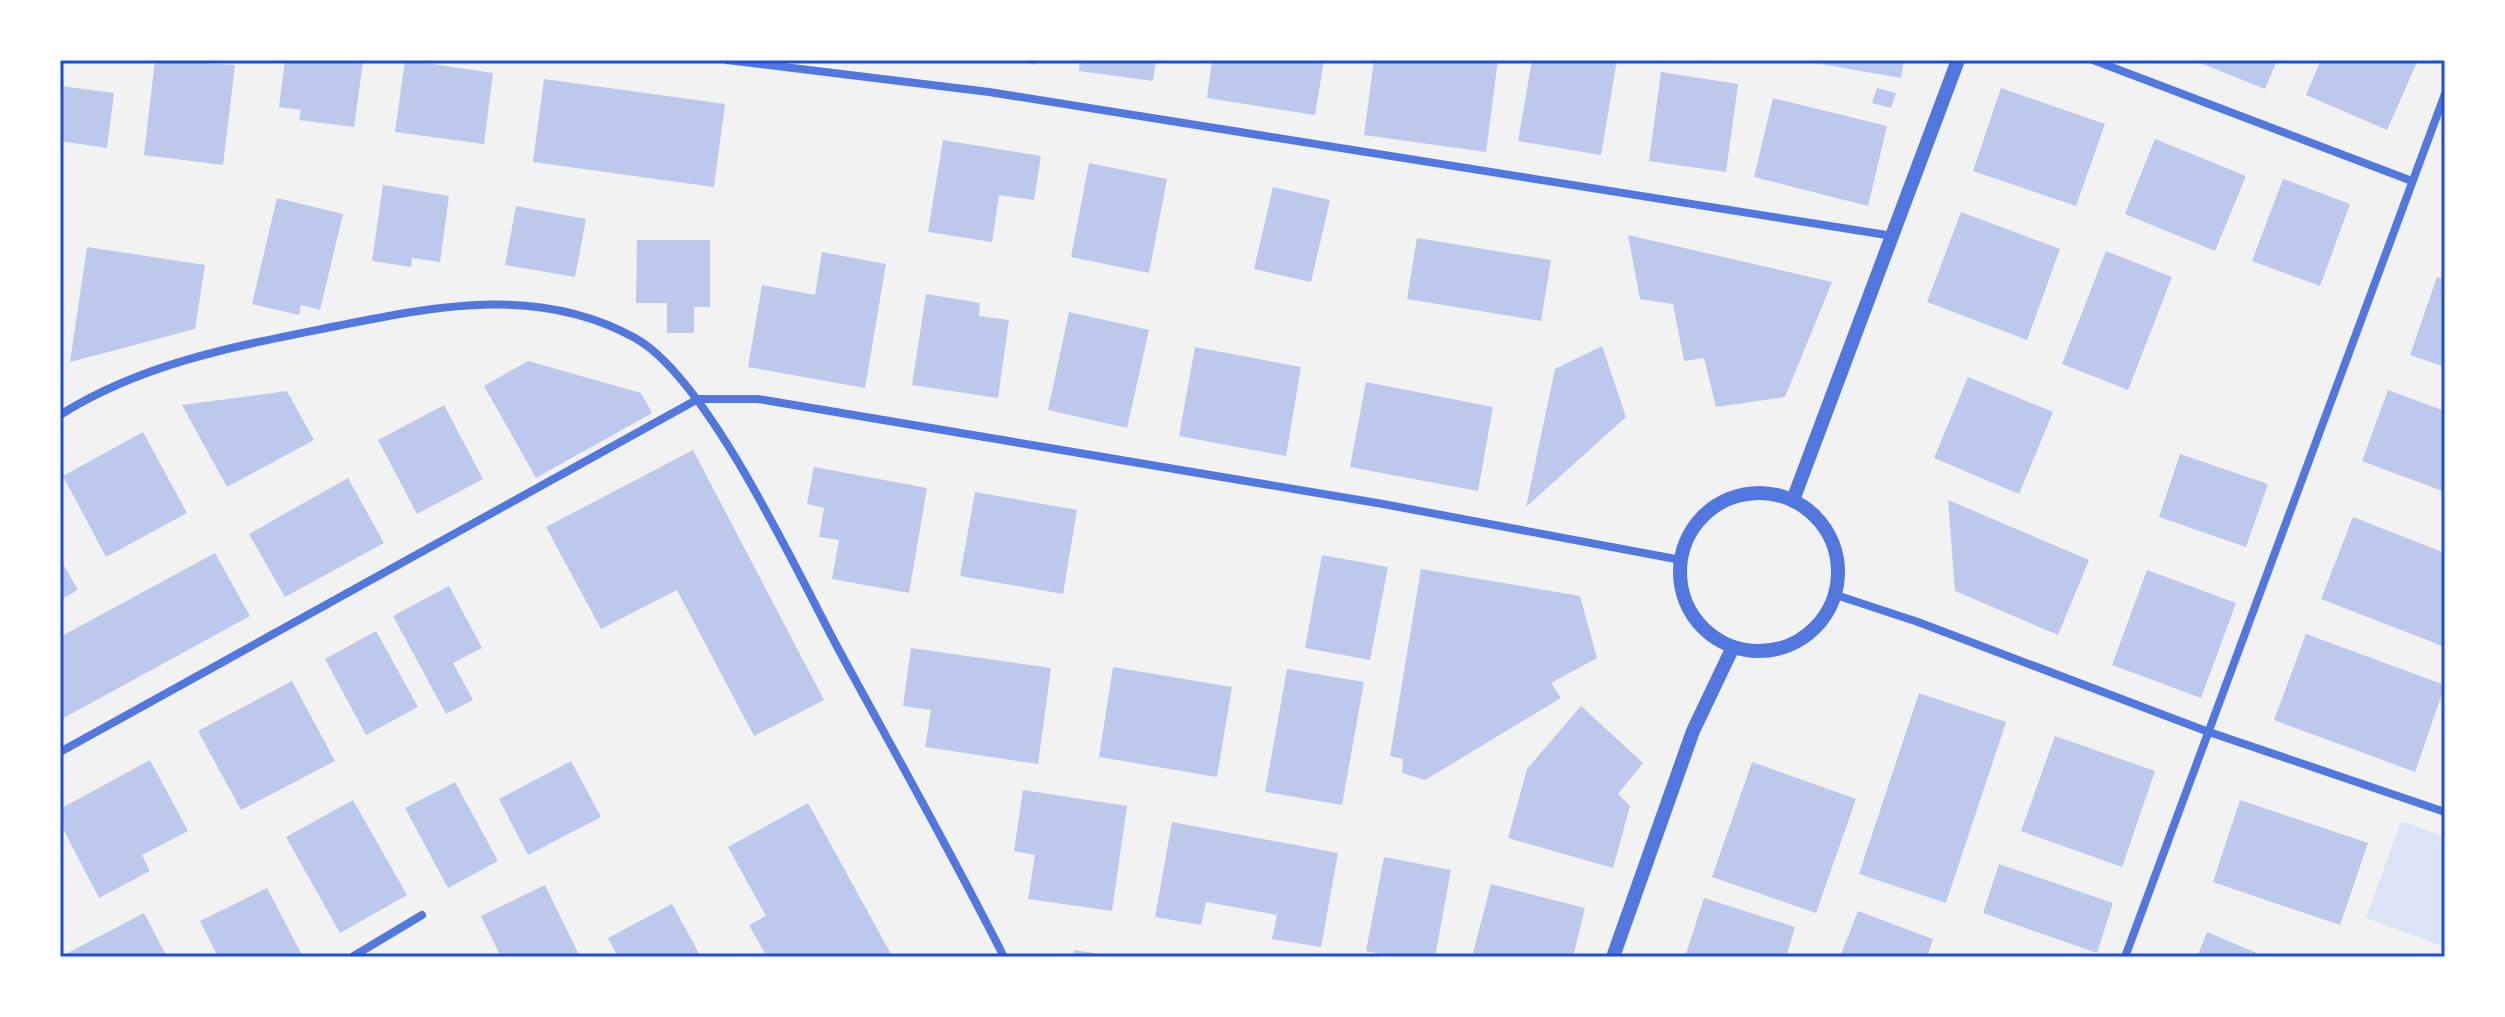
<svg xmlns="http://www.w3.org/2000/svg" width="2505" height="1017" font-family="Helvetica,sans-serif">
	<rect width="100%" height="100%" fill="#f2f2f2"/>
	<polygon fill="#dbe4f7" points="2401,821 2445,837 2445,947 2366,918"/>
	<g fill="#bdc9ec">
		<polygon points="155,60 235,65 223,165 144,155"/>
		<polygon points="285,60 363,62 354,127 299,120 301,110 279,107"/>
		<polygon points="405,60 493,73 484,144 395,132"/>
		<polygon points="1013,60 1036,60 1036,65"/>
		<polygon points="1080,60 1156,60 1153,81 1079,71"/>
		<polygon points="1212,60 1324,60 1315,115 1207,98"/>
		<polygon points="1374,60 1498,60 1486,152 1364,135"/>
		<polygon points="1532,60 1617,60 1601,155 1518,141"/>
		<polygon points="1798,60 1904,60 1901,78"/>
		<polygon points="2193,60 2277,60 2265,89"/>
		<polygon points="2321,60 2418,60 2387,130 2306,95"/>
		<polygon points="1661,72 1738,84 1726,172 1649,161"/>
		<polygon points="544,79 725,104 714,187 533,162"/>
		<polygon points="60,86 114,93 107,148 60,141"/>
		<polygon points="1877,88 1896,93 1891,108 1872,103"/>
		<polygon points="2001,88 2105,124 2076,206 1973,171"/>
		<polygon points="1773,98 1887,126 1868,206 1754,177"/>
		<polygon points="2155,139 2246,176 2215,251 2125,214"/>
		<polygon points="943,140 1041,156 1034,200 999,195 992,242 928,232"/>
		<polygon points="1089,163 1167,179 1149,273 1071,257"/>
		<polygon points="2283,179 2350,204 2320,286 2252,261"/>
		<polygon points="383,185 449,196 440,262 412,258 411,267 372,261"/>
		<polygon points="1273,187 1330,200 1311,282 1254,269"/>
		<polygon points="277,198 343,214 320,310 301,305 299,315 252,304"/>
		<polygon points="516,206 586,219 575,277 505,265"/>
		<polygon points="1961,212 2060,249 2027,340 1927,302"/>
		<polygon points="1628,235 1832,282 1785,397 1716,407 1704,358 1684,361 1673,304 1640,299"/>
		<polygon points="1417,238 1551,260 1541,321 1407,299"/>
		<polygon points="637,240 710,240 710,307 694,307 694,333 667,333 667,303 636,303"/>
		<polygon points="87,247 205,265 195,329 70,362"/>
		<polygon points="2106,251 2172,277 2128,390 2062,364"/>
		<polygon points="822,252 886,264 865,388 748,367 762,285 815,295"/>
		<polygon points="2437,277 2445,280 2445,367 2410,355"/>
		<polygon points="926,294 980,303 979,316 1009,320 998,398 912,385"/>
		<polygon points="1069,312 1149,330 1127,428 1048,410"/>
		<polygon points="1602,346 1626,417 1526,507 1555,369"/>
		<polygon points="1195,347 1301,367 1286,456 1179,436"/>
		<polygon points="528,361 641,393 652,413 536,478 484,386"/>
		<polygon points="1968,377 2053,412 2019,494 1934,458"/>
		<polygon points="1366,382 1493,407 1478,491 1350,467"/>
		<polygon points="2388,390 2445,411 2445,492 2362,461"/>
		<polygon points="287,391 314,440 227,487 182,405"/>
		<polygon points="444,405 483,479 417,514 378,440"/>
		<polygon points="143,432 187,513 106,557 63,476"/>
		<polygon points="693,450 824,700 754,736 677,590 601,629 546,527"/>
		<polygon points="2180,454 2268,484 2246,547 2159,517"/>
		<polygon points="814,467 927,488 909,593 832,579 839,540 819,537 824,508 807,504"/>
		<polygon points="348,478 384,543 285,597 249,534"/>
		<polygon points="975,492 1077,510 1063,594 960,576"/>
		<polygon points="1948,500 2089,560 2058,635 1955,591"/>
		<polygon points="2353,517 2445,553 2445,647 2321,599"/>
		<polygon points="215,553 250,616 60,720 60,637"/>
		<polygon points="1322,555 1388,567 1370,660 1305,648"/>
		<polygon points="60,559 78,590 60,600"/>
		<polygon points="1421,569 1580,596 1597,658 1551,683 1561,698 1425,780 1402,773 1403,759 1390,756"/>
		<polygon points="2147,570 2236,603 2201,698 2112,665"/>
		<polygon points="449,586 482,648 453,663 473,700 446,714 393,616"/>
		<polygon points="376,631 418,707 366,735 325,659"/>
		<polygon points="2306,634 2445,685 2415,772 2274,720"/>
		<polygon points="911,648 1051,668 1038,764 925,747 931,710 903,706"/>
		<polygon points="1113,667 1232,687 1217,777 1099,757"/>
		<polygon points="1287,669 1364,682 1342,805 1265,792"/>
		<polygon points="292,681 335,761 241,810 198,731"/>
		<polygon points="1919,693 2006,722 1946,903 1859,874"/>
		<polygon points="1581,706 1643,763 1618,794 1630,806 1613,868 1508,838 1527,769"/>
		<polygon points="2055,736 2155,771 2122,867 2021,831"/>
		<polygon points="150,760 188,831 142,855 150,871 99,898 60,823 60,809"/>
		<polygon points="571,761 601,817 528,855 499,799"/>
		<polygon points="1752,762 1856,799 1816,913 1712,877"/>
		<polygon points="455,782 498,861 448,888 405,808"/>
		<polygon points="1023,790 1127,806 1112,911 1028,899 1035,855 1014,851"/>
		<polygon points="353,800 407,895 340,933 286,837"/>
		<polygon points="2240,800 2368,843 2340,925 2213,882"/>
		<polygon points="808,803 891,954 887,957 767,957 749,925 766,916 728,847"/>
		<polygon points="1172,822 1338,853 1321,947 1272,939 1277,915 1206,902 1201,925 1155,917"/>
		<polygon points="1384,857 1451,870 1435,957 1394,957 1366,951"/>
		<polygon points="1999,864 2113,903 2097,953 1983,913"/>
		<polygon points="1491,884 1585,908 1573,957 1472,957"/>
		<polygon points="545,885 580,957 501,957 481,916"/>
		<polygon points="267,888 302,955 218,957 200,921"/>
		<polygon points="1704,898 1795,927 1786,957 1685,957"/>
		<polygon points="672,904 701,957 618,957 608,938"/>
		<polygon points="1858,911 1933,939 1927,957 1840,957"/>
		<polygon points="144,913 167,957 60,957"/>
		<polygon points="2207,932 2266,957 2197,957"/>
		<polygon points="1074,950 1107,955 1107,957 1073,957"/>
	</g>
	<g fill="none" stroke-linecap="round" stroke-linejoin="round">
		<g stroke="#5277de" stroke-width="8">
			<polyline points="727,60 989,92 1893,236"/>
			<polyline points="2093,60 2412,181"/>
			<path d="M60,415C144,362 241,345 337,326C437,306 540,285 635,338C709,379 797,573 840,652C895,753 952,854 1004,957"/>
			<polyline points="1836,595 1918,622 2206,731 2445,812"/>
			<polyline points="60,752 698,399 758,399 1383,504 1681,560"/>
			<polyline points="352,957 422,915"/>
			<polyline points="2125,957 2445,94"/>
		</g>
		<g stroke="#5277de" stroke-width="14">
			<circle cx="1759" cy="572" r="79"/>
			<polyline points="1793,500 1958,60"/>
			<polyline points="1613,957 1693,731 1733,647"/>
		</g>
	</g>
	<rect width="2505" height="1017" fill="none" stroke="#ffffff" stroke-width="124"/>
	<rect x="62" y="62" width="2381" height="893" fill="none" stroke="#1d4ed8" stroke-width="3"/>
</svg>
